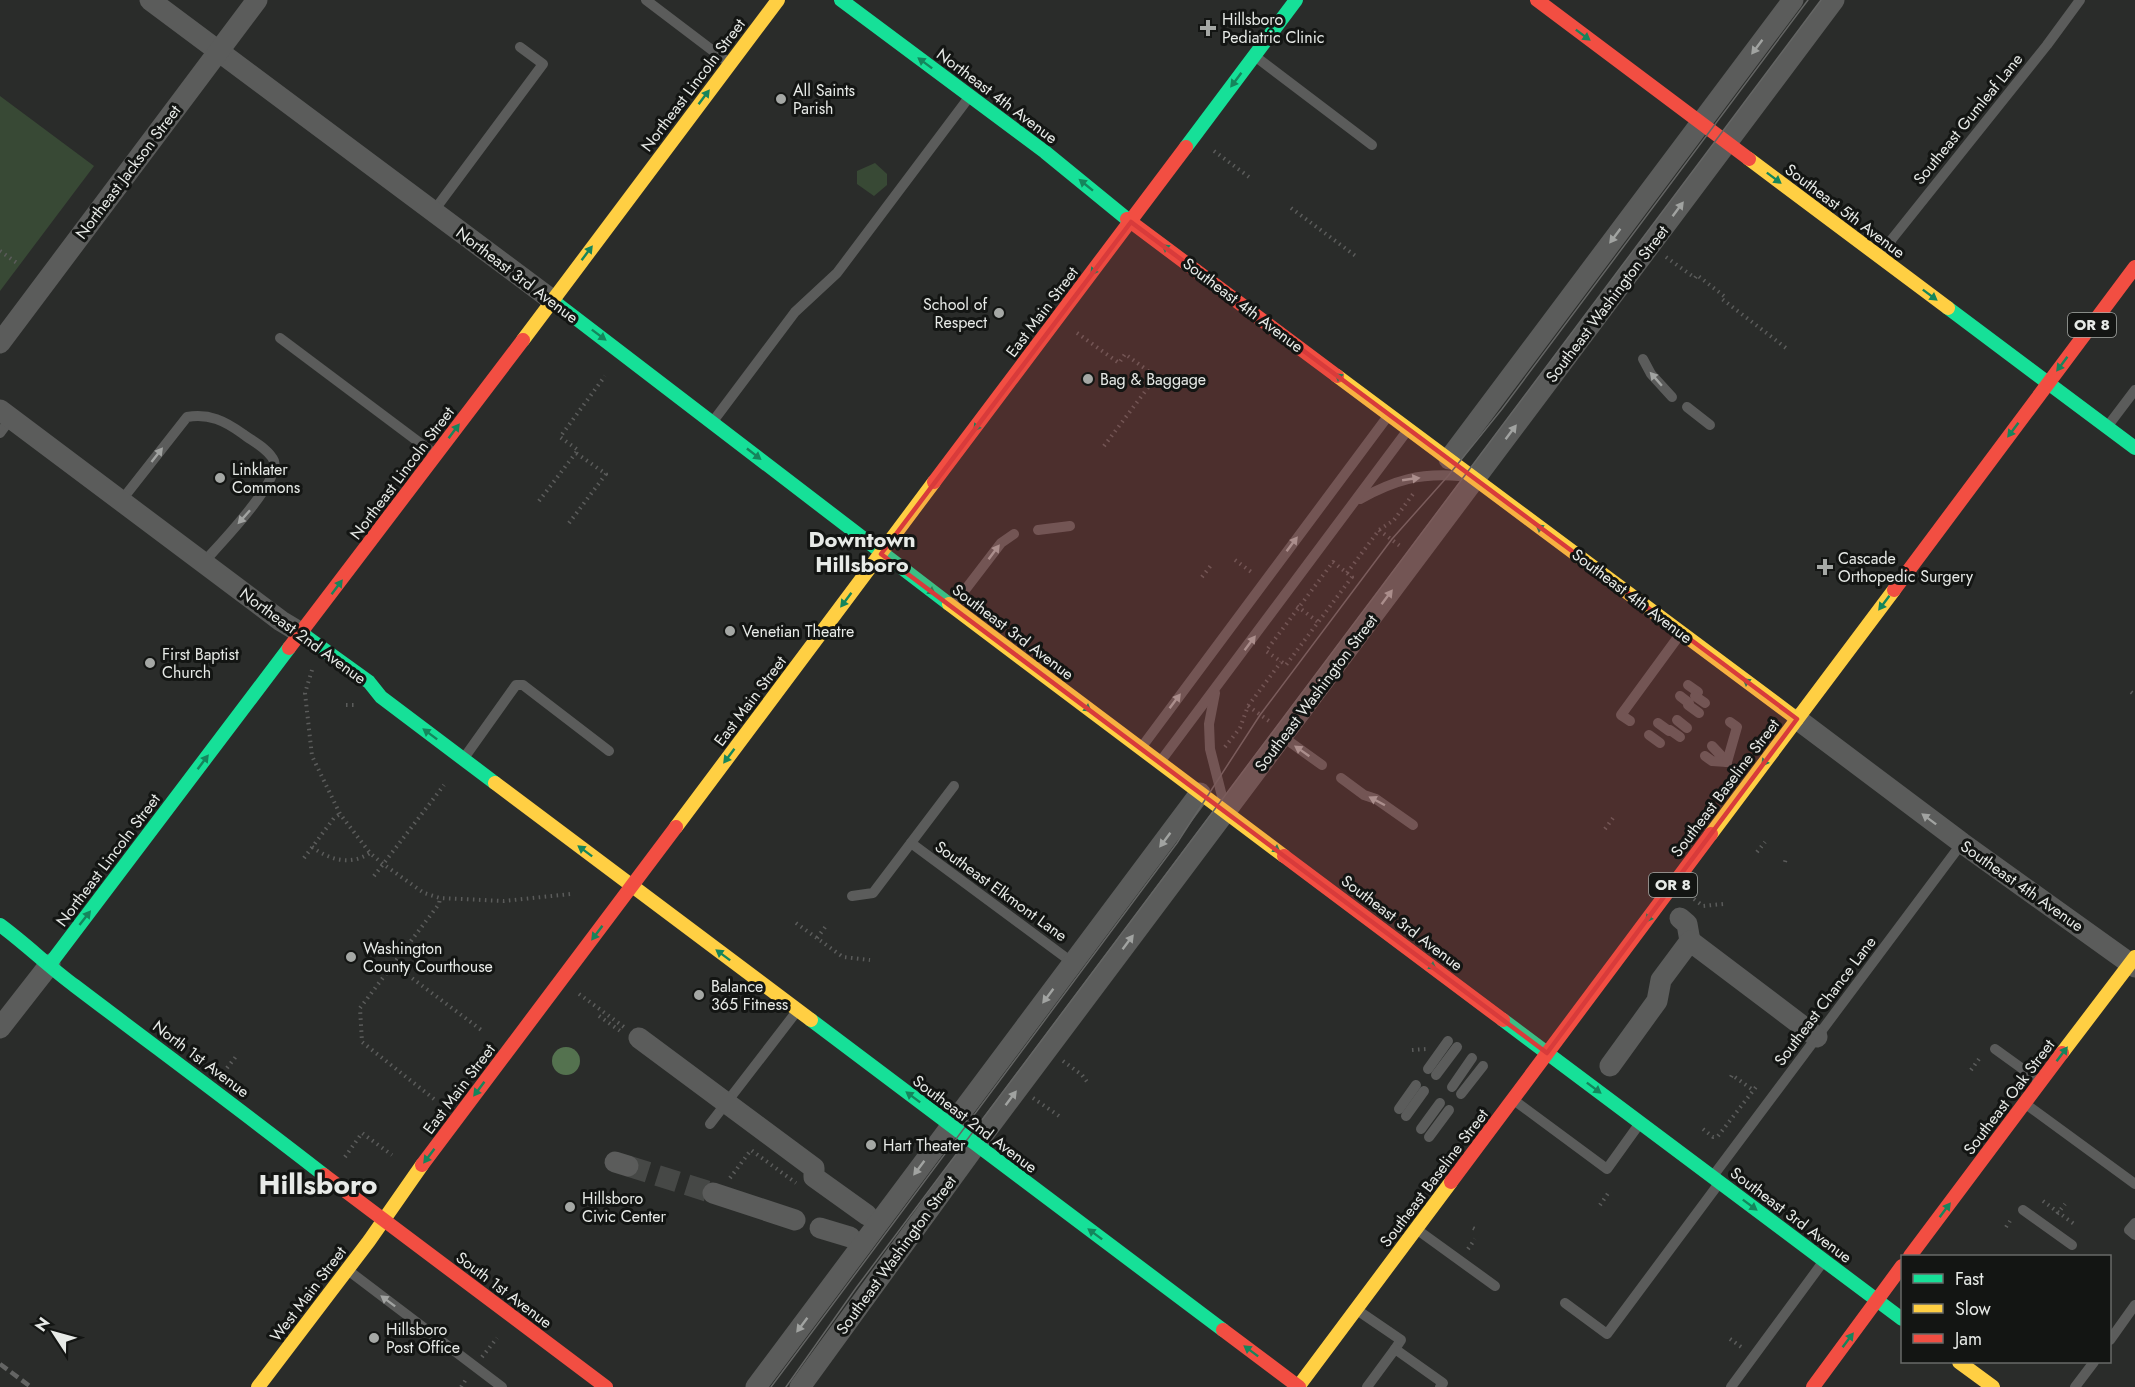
<svg xmlns="http://www.w3.org/2000/svg" width="2135" height="1387" font-family="Jost,sans-serif">
	<rect width="100%" height="100%" fill="#2a2c2a"/>
	<g fill="#384935">
		<polygon points="0,96 94,166 0,291"/>
		<polygon points="875,163 887,174 887,185 874,196 857,184 857,171"/>
	</g>
	<circle fill="#54724f" cx="566" cy="1061" r="14"/>
	<g fill="none" stroke-linecap="round" stroke-linejoin="round">
		<polyline stroke="#464846" stroke-width="21" stroke-dasharray="21 10" stroke-linecap="butt" points="628,1166 713,1193"/>
		<g stroke="#5b5c5b" stroke-width="4" stroke-dasharray="1.5 4.5" stroke-linecap="butt">
			<polyline points="1214,151 1249,177"/>
			<polyline points="1291,208 1357,257"/>
			<polyline points="0,251 17,263"/>
			<polyline points="1666,257 1695,278 1697,275 1724,296 1722,299 1786,348"/>
			<polyline points="1077,333 1119,363 1125,354 1166,384"/>
			<polyline points="1104,446 1156,377"/>
			<polyline points="539,501 578,450 560,437 605,376"/>
			<polyline points="569,523 606,474 576,453"/>
			<polyline points="1379,530 1400,546"/>
			<polyline points="1235,560 1254,574"/>
			<polygon points="1333,562 1352,577 1286,665 1266,651"/>
			<polyline points="1347,573 1379,530 1394,520 1413,494"/>
			<polyline points="1202,577 1212,564"/>
			<polyline points="1297,606 1318,622"/>
			<polyline points="312,670 305,693 312,756 340,814 370,853 383,864 424,893 440,898 504,901 571,894"/>
			<polyline points="2131,692 2135,695"/>
			<polyline points="346,705 357,705"/>
			<polyline points="1248,706 1269,721"/>
			<polyline points="1225,747 1240,728 1248,706 1281,662"/>
			<polyline points="1605,829 1613,818"/>
			<path d="M312,847C330,860 350,866 370,853"/>
			<polyline points="1757,852 1765,842"/>
			<polyline points="304,858 334,818 340,814"/>
			<polyline points="1785,862 1786,858"/>
			<polyline points="374,876 444,785"/>
			<polyline points="1694,899 1703,906 1723,904"/>
			<polyline points="796,923 843,957 870,960"/>
			<polyline points="817,938 826,926"/>
			<polyline points="393,964 484,1032"/>
			<polyline points="579,994 624,1027"/>
			<polyline points="599,1016 623,1033"/>
			<polyline points="1412,1050 1426,1049"/>
			<polyline points="1063,1061 1082,1075 1088,1083"/>
			<polyline points="227,1068 238,1054"/>
			<polyline points="1971,1070 1979,1059"/>
			<polyline points="1731,1077 1732,1075 1753,1090"/>
			<polyline points="1033,1098 1062,1118"/>
			<polyline points="434,1099 362,1042 360,1008 439,904 440,898"/>
			<polyline points="1703,1129 1713,1137 1718,1136 1756,1087"/>
			<polyline points="345,1157 362,1133 392,1155"/>
			<polyline points="730,1178 751,1150 796,1183"/>
			<polyline points="2043,1201 2074,1224"/>
			<polyline points="1600,1205 1609,1192 1611,1193"/>
			<polyline points="2057,1214 2065,1204"/>
			<polyline points="2006,1227 2010,1221"/>
			<polyline points="1473,1228 1475,1229"/>
			<polyline points="1468,1249 1475,1239"/>
			<polyline points="1730,1339 1744,1349"/>
			<polyline points="482,1357 497,1338"/>
			<polyline points="461,1387 467,1378"/>
		</g>
		<g stroke="#5b5c5b" stroke-width="10">
			<polyline points="646,0 729,63"/>
			<polyline points="1256,57 1372,145"/>
			<polyline points="433,212 543,64 520,47"/>
			<polyline points="1882,255 1892,239 2047,45 2080,0"/>
			<polyline points="280,338 436,455"/>
			<polyline points="1643,359 1651,374 1672,397"/>
			<polyline points="1687,407 1710,425"/>
			<polyline points="714,420 795,312 837,273 970,96"/>
			<polyline points="2107,427 2135,390"/>
			<polyline points="0,433 11,418"/>
			<path d="M1360,499C1395,480 1419,473 1459,476"/>
			<path d="M121,501L187,417C209,413 225,421 243,434C252,441 269,449 274,461C281,482 218,546 203,563"/>
			<polyline points="1038,530 1070,526"/>
			<polyline points="952,607 1001,543 1014,534"/>
			<polyline points="1688,685 1698,692"/>
			<polyline points="1215,693 1209,724 1210,749 1224,804"/>
			<polyline points="1680,696 1689,703"/>
			<polyline points="1695,696 1705,703"/>
			<polyline points="1688,705 1699,713"/>
			<polyline points="1677,720 1687,728"/>
			<polyline points="1630,721 1621,715 1681,633"/>
			<polyline points="1658,723 1669,731"/>
			<polyline points="1670,730 1680,737"/>
			<polyline points="1649,735 1660,743"/>
			<polyline points="1283,737 1322,765"/>
			<polyline points="1712,746 1727,762"/>
			<polyline points="1141,748 1388,416"/>
			<polyline points="1705,756 1712,761 1727,762"/>
			<polyline points="464,758 516,685 523,685 609,751"/>
			<polyline points="1160,762 1407,431"/>
			<polyline points="1727,762 1737,727 1730,722"/>
			<polyline points="1341,778 1364,795 1376,799 1413,825"/>
			<polyline points="911,843 1073,963"/>
			<polyline points="852,896 873,893 954,786"/>
			<polyline points="1995,1049 2038,1080"/>
			<polyline points="1428,1069 1448,1041"/>
			<polyline points="1436,1075 1457,1047"/>
			<polyline points="1452,1087 1472,1058"/>
			<polyline points="1461,1094 1483,1066"/>
			<polyline points="1515,1101 1607,1169 1640,1123"/>
			<polyline points="2027,1105 2135,1184"/>
			<polyline points="1399,1109 1416,1085"/>
			<polyline points="1406,1116 1424,1091"/>
			<polyline points="710,1124 797,1011"/>
			<polyline points="1421,1129 1440,1103"/>
			<polyline points="1429,1137 1449,1110"/>
			<polyline points="1713,1176 1962,843"/>
			<polyline points="2023,1210 2072,1245"/>
			<polyline points="2135,1223 2129,1230 2135,1235"/>
			<polyline points="1419,1231 1495,1286"/>
			<polyline points="349,1271 502,1387"/>
			<polyline points="1565,1303 1607,1334 1720,1182"/>
			<polyline points="1360,1312 1401,1340 1395,1349"/>
			<polyline points="2110,1340 2135,1305"/>
			<polyline points="1367,1387 1395,1349 1443,1383 1440,1387"/>
			<polyline points="1731,1387 1823,1262"/>
			<polyline points="2075,1387 2094,1362"/>
		</g>
		<g stroke="#5b5c5b" stroke-width="21">
			<polyline points="150,0 552,300"/>
			<polyline points="0,343 257,0"/>
			<polyline points="0,410 281,621 301,633"/>
			<polyline points="1449,459 1793,0"/>
			<polyline points="1797,719 1962,843 2135,967"/>
			<polyline points="1680,918 1687,924 1690,941"/>
			<polyline points="0,1028 50,964"/>
			<polyline points="639,1038 814,1168 814,1177 867,1215"/>
			<polyline points="1610,1066 1657,1001 1661,980 1690,941 1817,1037"/>
			<polyline points="615,1162 628,1166"/>
			<polyline points="713,1193 795,1220"/>
			<polyline points="820,1228 850,1237"/>
			<polyline points="756,1387 1200,793"/>
			<polyline points="800,1387 986,1131 1834,0"/>
		</g>
		<g stroke="#16e098" stroke-width="14">
			<polyline points="841,0 1045,152 1127,219"/>
			<polyline points="1186,147 1296,0"/>
			<polyline points="552,300 949,604"/>
			<polyline points="1948,308 2135,448"/>
			<polyline points="301,633 369,682 381,697 495,783"/>
			<path d="M0,925C26,944 49,967 75,986C158,1049 242,1111 324,1175"/>
			<polyline points="50,964 289,648"/>
			<polyline points="811,1020 1223,1330"/>
			<polyline points="1503,1020 1902,1319"/>
		</g>
		<g stroke="#ffcf43" stroke-width="14">
			<polyline points="1749,159 1948,308"/>
			<polyline points="523,340 778,0"/>
			<polyline points="1337,376 1797,719"/>
			<polyline points="949,604 1284,856"/>
			<polyline points="495,783 811,1020"/>
			<polyline points="676,827 934,482"/>
			<polyline points="1711,834 1894,590"/>
			<polyline points="2062,1053 2135,957"/>
			<polyline points="1959,1362 1993,1387"/>
			<polyline points="258,1387 369,1241 422,1165"/>
			<polyline points="1298,1387 1451,1182"/>
		</g>
		<g stroke="#f24e42" stroke-width="14">
			<polyline points="1537,0 1749,159"/>
			<polyline points="1127,219 1337,376"/>
			<polyline points="934,482 1186,147"/>
			<polyline points="1894,590 2135,267"/>
			<polyline points="289,648 523,340"/>
			<polyline points="1284,856 1503,1020"/>
			<polyline points="422,1165 676,827"/>
			<polyline points="324,1175 606,1387"/>
			<polyline points="1451,1182 1711,834"/>
			<polyline points="1910,1256 2062,1053"/>
			<polyline points="1223,1330 1299,1387"/>
			<polyline points="1813,1387 1902,1266"/>
		</g>
		<g stroke="#646564" stroke-width="1.5">
			<polyline points="771,1387 1177,843 1260,715 1392,539 1448,476 1502,409 1808,0"/>
			<polyline points="786,1387 856,1288 1821,0"/>
		</g>
		<polyline stroke="#646564" stroke-width="4.5" stroke-dasharray="9 4.5" stroke-linecap="butt" points="0,1364 31,1387"/>
	</g>
	<defs><path id="oneway-solid" d="M-6-.8H1V-3.2L6.5 0L1 3.2V.8H-6Z" transform="scale(1.5)"/></defs>
	<g fill="#15855c">
		<use href="#oneway-solid" transform="translate(1583 35) rotate(37)"/>
		<use href="#oneway-solid" transform="translate(925 63) rotate(-143)"/>
		<use href="#oneway-solid" transform="translate(1236 80) rotate(127)"/>
		<use href="#oneway-solid" transform="translate(704 97) rotate(-53)"/>
		<use href="#oneway-solid" transform="translate(1774 178) rotate(37)"/>
		<use href="#oneway-solid" transform="translate(1086 185) rotate(-141)"/>
		<use href="#oneway-solid" transform="translate(1169 250) rotate(-143)"/>
		<use href="#oneway-solid" transform="translate(587 253) rotate(-53)"/>
		<use href="#oneway-solid" transform="translate(1096 268) rotate(127)"/>
		<use href="#oneway-solid" transform="translate(1930 295) rotate(37)"/>
		<use href="#oneway-solid" transform="translate(599 335) rotate(37)"/>
		<use href="#oneway-solid" transform="translate(2062 364) rotate(127)"/>
		<use href="#oneway-solid" transform="translate(1342 379) rotate(-143)"/>
		<use href="#oneway-solid" transform="translate(979 424) rotate(127)"/>
		<use href="#oneway-solid" transform="translate(2013 430) rotate(127)"/>
		<use href="#oneway-solid" transform="translate(454 431) rotate(-53)"/>
		<use href="#oneway-solid" transform="translate(754 454) rotate(38)"/>
		<use href="#oneway-solid" transform="translate(1543 530) rotate(-143)"/>
		<use href="#oneway-solid" transform="translate(337 587) rotate(-53)"/>
		<use href="#oneway-solid" transform="translate(928 589) rotate(37)"/>
		<use href="#oneway-solid" transform="translate(846 600) rotate(127)"/>
		<use href="#oneway-solid" transform="translate(1884 603) rotate(127)"/>
		<use href="#oneway-solid" transform="translate(1750 684) rotate(-143)"/>
		<use href="#oneway-solid" transform="translate(1084 706) rotate(37)"/>
		<use href="#oneway-solid" transform="translate(430 734) rotate(-143)"/>
		<use href="#oneway-solid" transform="translate(729 756) rotate(127)"/>
		<use href="#oneway-solid" transform="translate(1767 759) rotate(127)"/>
		<use href="#oneway-solid" transform="translate(203 762) rotate(-53)"/>
		<use href="#oneway-solid" transform="translate(1273 847) rotate(37)"/>
		<use href="#oneway-solid" transform="translate(585 851) rotate(-143)"/>
		<use href="#oneway-solid" transform="translate(1651 915) rotate(127)"/>
		<use href="#oneway-solid" transform="translate(85 918) rotate(-52)"/>
		<use href="#oneway-solid" transform="translate(597 933) rotate(127)"/>
		<use href="#oneway-solid" transform="translate(723 955) rotate(-143)"/>
		<use href="#oneway-solid" transform="translate(1429 964) rotate(37)"/>
		<use href="#oneway-solid" transform="translate(2062 1054) rotate(-53)"/>
		<use href="#oneway-solid" transform="translate(1594 1088) rotate(37)"/>
		<use href="#oneway-solid" transform="translate(479 1089) rotate(127)"/>
		<use href="#oneway-solid" transform="translate(913 1097) rotate(-143)"/>
		<use href="#oneway-solid" transform="translate(429 1156) rotate(127)"/>
		<use href="#oneway-solid" transform="translate(1750 1205) rotate(37)"/>
		<use href="#oneway-solid" transform="translate(1945 1210) rotate(-53)"/>
		<use href="#oneway-solid" transform="translate(1095 1234) rotate(-143)"/>
		<use href="#oneway-solid" transform="translate(1848 1340) rotate(-53)"/>
		<use href="#oneway-solid" transform="translate(1251 1351) rotate(-143)"/>
	</g>
	<g fill="#a1a3a1">
		<use href="#oneway-solid" transform="translate(1757 47) rotate(127)"/>
		<use href="#oneway-solid" transform="translate(1678 209) rotate(-53)"/>
		<use href="#oneway-solid" transform="translate(1615 236) rotate(127)"/>
		<use href="#oneway-solid" transform="translate(1656 379) rotate(-131)"/>
		<use href="#oneway-solid" transform="translate(1511 432) rotate(-53)"/>
		<use href="#oneway-solid" transform="translate(157 455) rotate(-52)"/>
		<use href="#oneway-solid" transform="translate(1411 479) rotate(-8)"/>
		<use href="#oneway-solid" transform="translate(244 517) rotate(132)"/>
		<use href="#oneway-solid" transform="translate(1292 544) rotate(-53)"/>
		<use href="#oneway-solid" transform="translate(994 552) rotate(-53)"/>
		<use href="#oneway-solid" transform="translate(1387 597) rotate(-53)"/>
		<use href="#oneway-solid" transform="translate(1250 643) rotate(-53)"/>
		<use href="#oneway-solid" transform="translate(1175 701) rotate(-53)"/>
		<use href="#oneway-solid" transform="translate(1302 751) rotate(-145)"/>
		<use href="#oneway-solid" transform="translate(1377 801) rotate(-152)"/>
		<use href="#oneway-solid" transform="translate(1929 819) rotate(-143)"/>
		<use href="#oneway-solid" transform="translate(1165 840) rotate(127)"/>
		<use href="#oneway-solid" transform="translate(1128 942) rotate(-53)"/>
		<use href="#oneway-solid" transform="translate(1048 996) rotate(127)"/>
		<use href="#oneway-solid" transform="translate(1011 1098) rotate(-53)"/>
		<use href="#oneway-solid" transform="translate(919 1168) rotate(127)"/>
		<use href="#oneway-solid" transform="translate(388 1301) rotate(-143)"/>
		<use href="#oneway-solid" transform="translate(802 1325) rotate(127)"/>
	</g>
	<path fill="#d83b3b" fill-opacity="0.2" stroke="#d83b3b" stroke-width="4.5" stroke-linejoin="round" d="M1131,222L1797,719L1547,1053L881,554Z"/>
	<g fill="#a5a8a5" stroke="#131513" stroke-width="2">
		<path d="M1205 19h6v6h6v6h-6v6h-6v-6h-6v-6h6z"/>
		<circle cx="781" cy="99" r="6"/>
		<circle cx="999" cy="313" r="6"/>
		<circle cx="1088" cy="379" r="6"/>
		<circle cx="220" cy="478" r="6"/>
		<path d="M1822 558h6v6h6v6h-6v6h-6v-6h-6v-6h6z"/>
		<circle cx="730" cy="631" r="6"/>
		<circle cx="150" cy="663" r="6"/>
		<circle cx="351" cy="957" r="6"/>
		<circle cx="699" cy="995" r="6"/>
		<circle cx="871" cy="1145" r="6"/>
		<circle cx="570" cy="1207" r="6"/>
		<circle cx="374" cy="1338" r="6"/>
	</g>
	<g text-anchor="middle" dominant-baseline="central" stroke-width="6" stroke-linejoin="round" paint-order="stroke">
		<g fill="#131513" stroke="#a7aaa7" stroke-width="1.5">
			<rect x="2068" y="313" width="48" height="24" rx="4.5"/>
			<rect x="1649" y="873" width="48" height="24" rx="4.5"/>
		</g>
		<g font-size="15" font-weight="bold" fill="#e7eae7">
			<text x="2092" y="325">OR 8</text>
			<text x="1673" y="885">OR 8</text>
		</g>
		<g font-size="16" fill="#e7eae7" stroke="#131513" text-anchor="start">
			<text x="1222" y="19">Hillsboro<tspan x="1222" dy="18">Pediatric Clinic</tspan></text>
			<text x="793" y="90">All Saints<tspan x="793" dy="18">Parish</tspan></text>
			<text x="987" y="304" text-anchor="end">School of<tspan x="987" dy="18">Respect</tspan></text>
			<text x="1100" y="379">Bag &amp; Baggage</text>
			<text x="232" y="469">Linklater<tspan x="232" dy="18">Commons</tspan></text>
			<text x="1838" y="558">Cascade<tspan x="1838" dy="18">Orthopedic Surgery</tspan></text>
			<text x="742" y="631">Venetian Theatre</text>
			<text x="162" y="654">First Baptist<tspan x="162" dy="18">Church</tspan></text>
			<text x="363" y="948">Washington<tspan x="363" dy="18">County Courthouse</tspan></text>
			<text x="711" y="986">Balance<tspan x="711" dy="18">365 Fitness</tspan></text>
			<text x="883" y="1145">Hart Theater</text>
			<text x="582" y="1198">Hillsboro<tspan x="582" dy="18">Civic Center</tspan></text>
			<text x="386" y="1329">Hillsboro<tspan x="386" dy="18">Post Office</tspan></text>
		</g>
		<g font-size="16" fill="#e7eae7" stroke="#131513">
			<text transform="translate(693 85) rotate(-53)">Northeast Lincoln Street</text>
			<text transform="translate(997 96) rotate(37)">Northeast 4th Avenue</text>
			<text transform="translate(1968 119) rotate(-51)">Southeast Gumleaf Lane</text>
			<text transform="translate(128 172) rotate(-53)">Northeast Jackson Street</text>
			<text transform="translate(1845 211) rotate(37)">Southeast 5th Avenue</text>
			<text transform="translate(517 275) rotate(37)">Northeast 3rd Avenue</text>
			<text transform="translate(1607 304) rotate(-53)">Southeast Washington Street</text>
			<text transform="translate(1243 305) rotate(37)">Southeast 4th Avenue</text>
			<text transform="translate(1042 312) rotate(-53)">East Main Street</text>
			<text transform="translate(402 473) rotate(-53)">Northeast Lincoln Street</text>
			<text transform="translate(1632 596) rotate(37)">Southeast 4th Avenue</text>
			<text transform="translate(1013 632) rotate(37)">Southeast 3rd Avenue</text>
			<text transform="translate(303 636) rotate(36)">Northeast 2nd Avenue</text>
			<text transform="translate(1316 693) rotate(-53)">Southeast Washington Street</text>
			<text transform="translate(750 701) rotate(-53)">East Main Street</text>
			<text transform="translate(1725 788) rotate(-53)">Southeast Baseline Street</text>
			<text transform="translate(108 860) rotate(-53)">Northeast Lincoln Street</text>
			<text transform="translate(2022 886) rotate(35)">Southeast 4th Avenue</text>
			<text transform="translate(1001 891) rotate(36)">Southeast Elkmont Lane</text>
			<text transform="translate(1402 923) rotate(37)">Southeast 3rd Avenue</text>
			<text transform="translate(1825 1001) rotate(-53)">Southeast Chance Lane</text>
			<text transform="translate(201 1059) rotate(37)">North 1st Avenue</text>
			<text transform="translate(459 1089) rotate(-53)">East Main Street</text>
			<text transform="translate(2009 1097) rotate(-53)">Southeast Oak Street</text>
			<text transform="translate(975 1124) rotate(37)">Southeast 2nd Avenue</text>
			<text transform="translate(1434 1178) rotate(-53)">Southeast Baseline Street</text>
			<text transform="translate(1791 1215) rotate(37)">Southeast 3rd Avenue</text>
			<text transform="translate(896 1255) rotate(-54)">Southeast Washington Street</text>
			<text transform="translate(504 1290) rotate(37)">South 1st Avenue</text>
			<text transform="translate(308 1294) rotate(-53)">West Main Street</text>
		</g>
		<g font-size="22" font-weight="bold" fill="#e7eae7" stroke="#131513">
			<text x="862" y="539">Downtown<tspan x="862" dy="25">Hillsboro</tspan></text>
		</g>
		<g font-size="28" font-weight="bold" fill="#e7eae7" stroke="#131513">
			<text x="318" y="1184">Hillsboro</text>
		</g>
	</g>
	<rect x="1901" y="1255" width="210" height="108" fill="#131513" stroke="#686a68" stroke-width="1.5"/>
	<rect x="1913" y="1274" width="30" height="9" fill="#16e098" stroke="#686a68" stroke-width="1.5"/>
	<text x="1955" y="1285" font-size="18" fill="#e7eae7">Fast</text>
	<rect x="1913" y="1304" width="30" height="9" fill="#ffcf43" stroke="#686a68" stroke-width="1.5"/>
	<text x="1955" y="1315" font-size="18" fill="#e7eae7">Slow</text>
	<rect x="1913" y="1334" width="30" height="9" fill="#f24e42" stroke="#686a68" stroke-width="1.5"/>
	<text x="1955" y="1345" font-size="18" fill="#e7eae7">Jam</text>
	<g transform="translate(54 1333) rotate(306)" stroke="#131513" stroke-width="4.5" paint-order="stroke">
	<path d="M0-4.5L10 22L0 15L-10 22Z" fill="#e7eae7"/>
	<text y="-9" font-size="16" font-weight="bold" text-anchor="middle" fill="#e7eae7">N</text>
	</g>
</svg>
